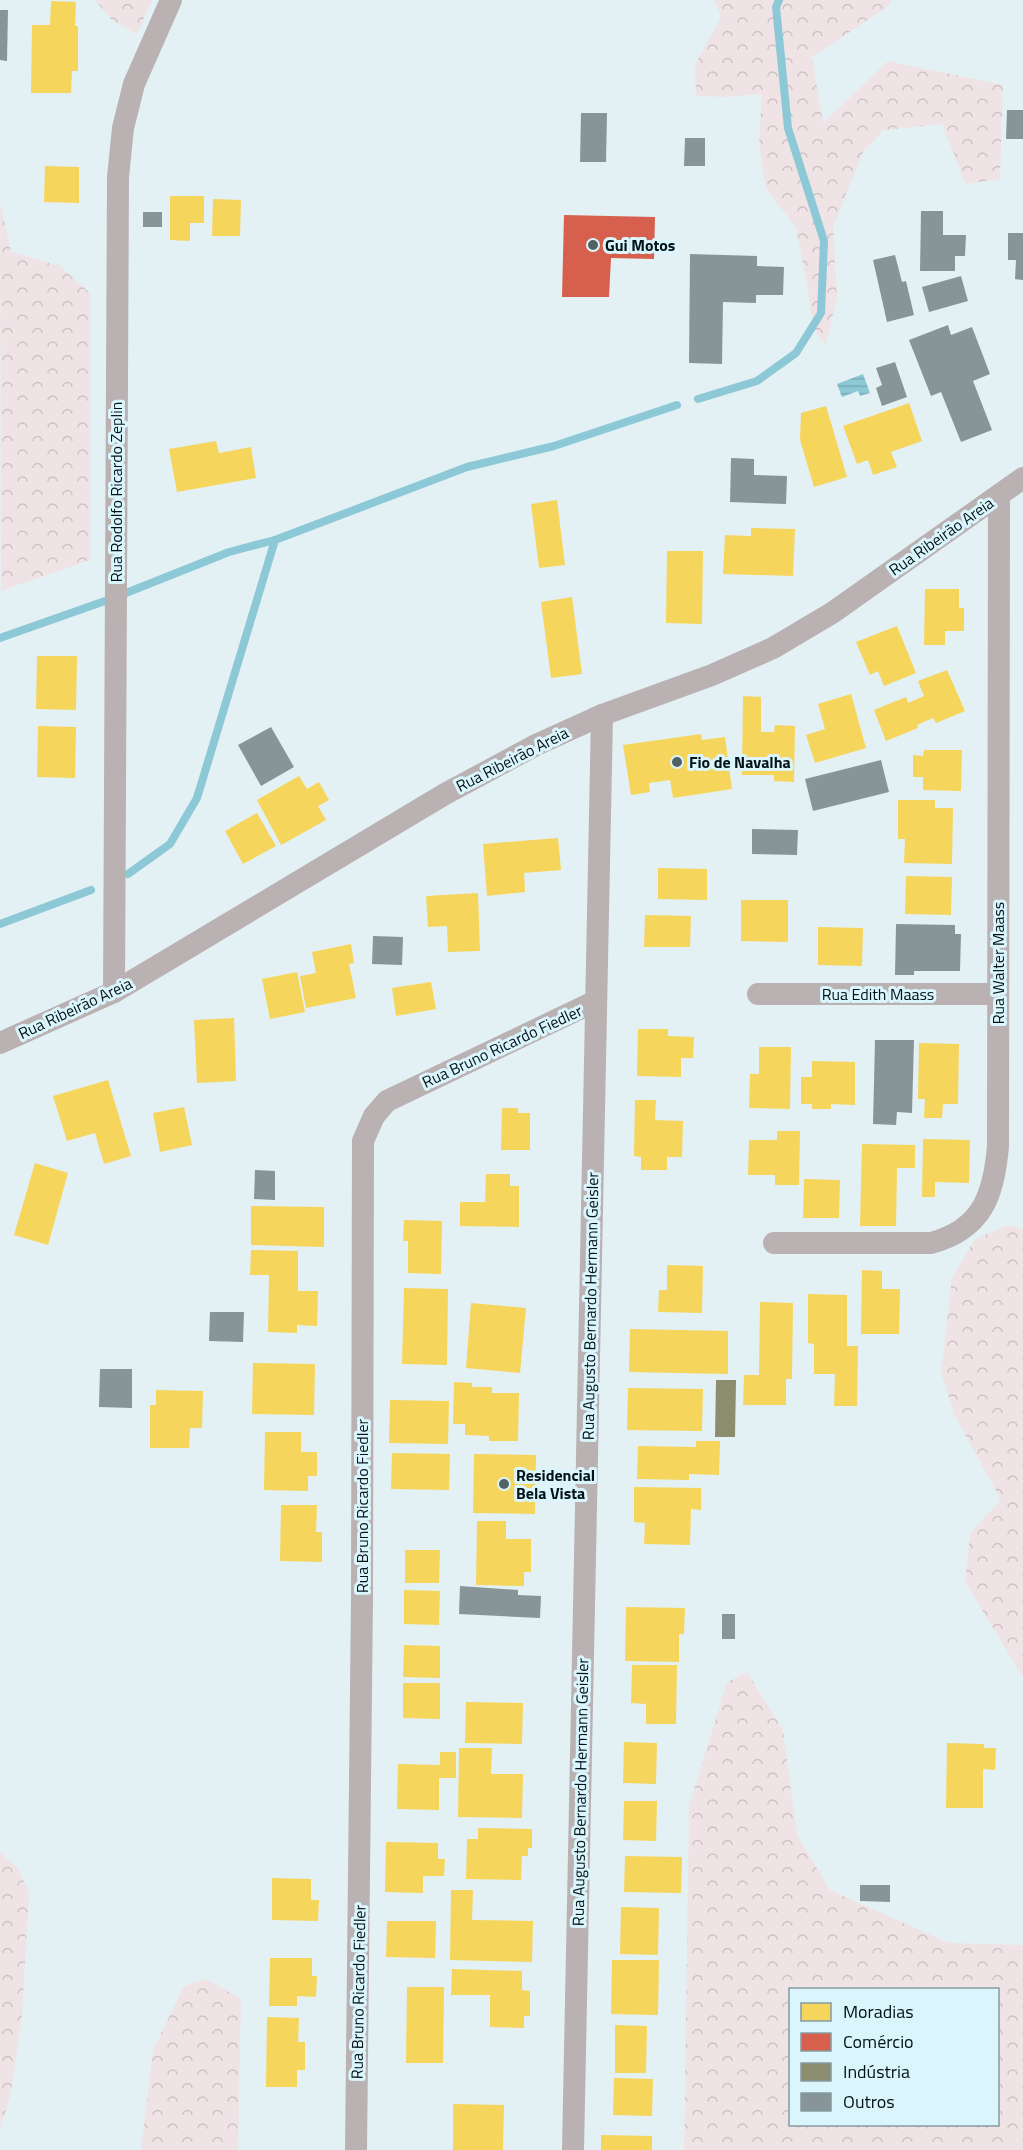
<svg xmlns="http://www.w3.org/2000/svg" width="1023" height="2150" font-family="'Titillium Web',sans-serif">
	<defs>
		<pattern id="forest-crowns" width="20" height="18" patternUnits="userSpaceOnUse" patternTransform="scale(1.5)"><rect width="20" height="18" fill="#f0e3e5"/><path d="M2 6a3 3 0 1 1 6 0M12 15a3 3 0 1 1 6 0" fill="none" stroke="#ccc2c4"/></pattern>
		<pattern id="water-rules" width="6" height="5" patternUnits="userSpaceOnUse" patternTransform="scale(1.5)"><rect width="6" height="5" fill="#8dc8d6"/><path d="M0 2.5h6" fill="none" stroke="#78abb7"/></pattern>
	</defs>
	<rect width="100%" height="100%" fill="#e3f1f4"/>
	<g fill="url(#forest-crowns)" fill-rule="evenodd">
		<polygon points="95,0 152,0 137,34 112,20"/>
		<polygon points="714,0 892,0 886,8 812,57 823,123 888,61 1003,85 1000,179 966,184 942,124 884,130 863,152 833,227 837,296 826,345 813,329 808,290 796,228 766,188 759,145 762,94 727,97 696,96 695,65 721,17"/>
		<polygon points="0,202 11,252 60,266 90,293 90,560 1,591"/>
		<polygon points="1008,1225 1023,1229 1023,1677 965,1582 970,1533 1001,1500 955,1416 941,1373 952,1278 975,1239"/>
		<path d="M747,1672L783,1730L797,1835L830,1890L949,1943L1023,1945V2150H684L689,1806L727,1682ZM790,1990H998V2124H790Z"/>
		<polygon points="0,1852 17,1867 29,1892 22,2015 11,2093 0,2129"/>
		<polygon points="207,1979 241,1999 238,2150 141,2150 153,2050 184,1986"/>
	</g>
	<polygon fill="url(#water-rules)" points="863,374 870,393 860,396 858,391 842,397 837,384"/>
	<g fill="#f6d55c">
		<polygon points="51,1 76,2 75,26 78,26 78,71 72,71 71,93 31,93 32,25 50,25"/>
		<polygon points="45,166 79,167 79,203 44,202"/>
		<polygon points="170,196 204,196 204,223 190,223 190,241 170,240"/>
		<polygon points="213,199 241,200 240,236 212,236"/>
		<polygon points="909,403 922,441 891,452 897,467 873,475 868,460 857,464 843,426"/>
		<polygon points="826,406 847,477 814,487 800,440 801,413"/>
		<polygon points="216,441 219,453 251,447 256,478 177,492 169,449"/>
		<polygon points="557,500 565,565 539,568 531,504"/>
		<polygon points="751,528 795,529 793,576 723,574 725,535 751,536"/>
		<polygon points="667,551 703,551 702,624 666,623"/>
		<polygon points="925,589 959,589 959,608 964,608 964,631 945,631 945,645 924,645"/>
		<polygon points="572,597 582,674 551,678 541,602"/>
		<polygon points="897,626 916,673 884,686 878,671 870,675 856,642"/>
		<polygon points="37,656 77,656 76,710 36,709"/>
		<polygon points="947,670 965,711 936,723 933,718 917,725 918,728 886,741 874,710 906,697 908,703 924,696 918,681"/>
		<polygon points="851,694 866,748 815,763 806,735 825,729 818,704"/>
		<polygon points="743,696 761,697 761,732 774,732 775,725 795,726 794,782 774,781 774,775 742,775"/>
		<polygon points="38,726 76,727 75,778 37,777"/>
		<polygon points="701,734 702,740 725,737 732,789 673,798 670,780 649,783 650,792 631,795 623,745"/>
		<polygon points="924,750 962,750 961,791 923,790 923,777 913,777 913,755 923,756"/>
		<polygon points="299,776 307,789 319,782 329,800 318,806 326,820 281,845 257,800"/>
		<polygon points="898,800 935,800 935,808 953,808 952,864 904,863 905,839 898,839"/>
		<polygon points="257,813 276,846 243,864 225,831"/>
		<polygon points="558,838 561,870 524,873 525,892 487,896 483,844"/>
		<polygon points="658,868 707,869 707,900 658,899"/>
		<polygon points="906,876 952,877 951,915 905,914"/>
		<polygon points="478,893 480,951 448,952 447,926 428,927 426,896"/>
		<polygon points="741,900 788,900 788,942 741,941"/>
		<polygon points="645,915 691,916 690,947 644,947"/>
		<polygon points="818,927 863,928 862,966 818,965"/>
		<polygon points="351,944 354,963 349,964 356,998 306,1008 300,976 316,973 312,952"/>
		<polygon points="297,972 305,1012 270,1019 262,979"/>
		<polygon points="431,982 436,1009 396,1016 392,988"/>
		<polygon points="234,1018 236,1081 197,1083 194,1020"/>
		<polygon points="638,1029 668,1029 668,1036 694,1037 693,1058 681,1058 681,1077 637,1076"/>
		<polygon points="919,1043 959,1044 958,1104 943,1104 942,1118 924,1118 925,1099 918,1099"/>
		<polygon points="759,1047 791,1047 790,1109 749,1108 750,1074 759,1074"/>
		<polygon points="812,1061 855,1062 855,1105 831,1104 831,1109 812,1109 812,1104 801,1104 801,1077 812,1077"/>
		<polygon points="108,1080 131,1156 104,1164 95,1133 67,1141 53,1096"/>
		<polygon points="635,1100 656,1100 655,1120 683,1121 682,1157 667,1157 667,1170 641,1170 641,1157 634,1156"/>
		<polygon points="184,1107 192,1145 160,1152 153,1113"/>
		<polygon points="502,1108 518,1108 518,1113 530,1113 530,1150 501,1150"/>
		<polygon points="777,1131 800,1131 799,1185 775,1185 775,1175 748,1175 749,1140 777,1140"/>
		<polygon points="923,1139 970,1140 969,1183 935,1182 935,1197 922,1197"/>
		<polygon points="862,1144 915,1145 915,1168 897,1168 896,1226 860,1226"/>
		<polygon points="35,1163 68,1173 48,1245 14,1235"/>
		<polygon points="486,1174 510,1174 510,1186 519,1186 519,1227 460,1226 460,1202 485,1202"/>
		<polygon points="804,1179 840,1180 839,1218 803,1218"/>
		<polygon points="251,1206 324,1207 324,1247 251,1245"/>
		<polygon points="404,1220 442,1221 441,1274 408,1273 408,1241 403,1241"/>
		<polygon points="251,1250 298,1251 298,1291 318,1291 317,1326 297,1325 297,1333 268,1332 269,1275 250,1275"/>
		<polygon points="667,1265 703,1266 702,1313 658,1312 659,1290 667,1290"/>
		<polygon points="862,1270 882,1271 882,1289 900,1289 899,1334 861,1334"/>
		<polygon points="404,1288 448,1289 447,1365 402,1364"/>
		<polygon points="808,1294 847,1295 847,1346 858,1346 857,1406 834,1406 835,1374 814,1374 814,1344 808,1343"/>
		<polygon points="760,1302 793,1303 792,1379 786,1379 786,1405 743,1405 744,1375 759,1375"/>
		<polygon points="471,1303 526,1308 520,1373 466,1368"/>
		<polygon points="630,1329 728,1331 728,1374 629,1372"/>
		<polygon points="253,1363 315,1364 314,1415 252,1414"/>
		<polygon points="454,1382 472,1383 472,1387 492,1387 492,1393 519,1393 518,1441 489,1441 489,1436 465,1435 465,1424 453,1424"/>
		<polygon points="628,1388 703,1389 702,1431 627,1430"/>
		<polygon points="156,1390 203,1391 202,1428 190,1428 189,1448 150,1448 150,1405 156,1405"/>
		<polygon points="390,1400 449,1401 448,1444 389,1443"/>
		<polygon points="265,1432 301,1432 301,1452 317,1452 317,1476 308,1476 308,1491 264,1490"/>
		<polygon points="696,1441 720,1441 719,1475 689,1474 689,1480 637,1479 638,1446 696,1447"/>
		<polygon points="392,1453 450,1454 449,1490 391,1489"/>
		<polygon points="474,1454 536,1455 535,1514 473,1513"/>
		<polygon points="634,1487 701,1488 701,1510 691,1509 690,1545 644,1544 645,1523 634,1522"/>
		<polygon points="281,1505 317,1505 316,1532 322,1532 322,1562 280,1561"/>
		<polygon points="477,1521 506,1521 506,1539 531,1539 531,1572 524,1572 524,1586 476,1585"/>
		<polygon points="405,1550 440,1550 439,1583 405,1583"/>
		<polygon points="404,1590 440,1591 439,1625 404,1624"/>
		<polygon points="626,1607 685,1608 684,1634 679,1634 679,1662 625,1661"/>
		<polygon points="404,1645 440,1646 440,1678 403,1677"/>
		<polygon points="632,1665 677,1665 676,1724 646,1724 646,1704 631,1703"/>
		<polygon points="403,1683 440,1683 440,1719 403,1718"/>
		<polygon points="466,1702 523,1703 522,1744 465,1743"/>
		<polygon points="624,1742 657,1743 656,1784 623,1783"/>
		<polygon points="947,1743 984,1744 984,1748 996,1748 995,1770 983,1769 983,1808 946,1808"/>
		<polygon points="459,1748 492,1748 491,1774 523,1774 522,1818 458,1817"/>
		<polygon points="440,1752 456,1752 456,1778 439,1778 439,1810 397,1809 398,1764 440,1765"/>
		<polygon points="624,1801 657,1801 656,1841 623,1840"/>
		<polygon points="478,1828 532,1829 532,1848 528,1848 528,1856 522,1856 521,1880 466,1879 467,1839 478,1839"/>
		<polygon points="386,1842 438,1843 438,1859 445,1859 444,1876 423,1876 423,1893 385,1892"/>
		<polygon points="625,1856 682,1857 681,1893 624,1892"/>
		<polygon points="272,1878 311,1879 311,1900 319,1900 318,1921 272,1920"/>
		<polygon points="451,1890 473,1890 472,1920 533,1921 532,1962 450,1960"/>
		<polygon points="621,1907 659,1908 658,1955 620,1954"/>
		<polygon points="387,1921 436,1921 435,1958 386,1957"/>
		<polygon points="270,1958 312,1958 312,1976 317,1976 316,1997 297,1996 297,2006 269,2006"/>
		<polygon points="612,1960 659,1960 658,2015 611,2014"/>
		<polygon points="452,1969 522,1971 522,1990 530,1991 530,2016 524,2016 524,2028 490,2027 490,1995 451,1995"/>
		<polygon points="407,1987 444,1987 443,2063 406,2063"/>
		<polygon points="267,2017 299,2018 298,2042 305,2042 305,2070 297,2070 297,2087 266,2087"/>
		<polygon points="615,2025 647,2026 646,2073 615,2073"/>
		<polygon points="614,2078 653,2079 652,2116 613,2115"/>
		<polygon points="453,2104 504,2105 503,2150 453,2150"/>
		<polygon points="601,2135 652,2136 652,2150 601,2150"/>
	</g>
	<polygon fill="#d6604d" points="564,215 655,217 654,259 611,258 609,297 562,297"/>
	<polygon fill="#8c8c6e" points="716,1380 736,1380 735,1437 715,1437"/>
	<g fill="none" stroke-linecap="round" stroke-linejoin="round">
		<g stroke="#8dc8d6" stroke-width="8">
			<polyline points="698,399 757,381 796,353 821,313 824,241 788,128 776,7 779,0"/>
			<polyline points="126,593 229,552 275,540 467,467 554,446 677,405"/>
			<polyline points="0,638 105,601"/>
			<polyline points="128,874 170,844 197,798 275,540"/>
			<polyline points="0,924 91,890"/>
		</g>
	</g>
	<g fill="#879599">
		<polygon points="0,10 8,10 7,61 0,60"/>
		<polygon points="1007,110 1023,110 1023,139 1006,139"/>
		<polygon points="581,113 607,113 606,162 580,162"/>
		<polygon points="685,138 705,138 705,166 684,166"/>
		<polygon points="921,211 943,211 943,235 966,235 965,256 955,256 955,271 920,271"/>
		<rect x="143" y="212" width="19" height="15"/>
		<polygon points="1008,233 1023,233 1023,280 1015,279 1016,260 1008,260"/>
		<polygon points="690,254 757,256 757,266 784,267 783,295 756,295 756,303 723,302 722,364 689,363"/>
		<polygon points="895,255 902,282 906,281 914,315 887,322 873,260"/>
		<polygon points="961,276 968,301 929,312 922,287"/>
		<polygon points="948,325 951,335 972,327 990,374 973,381 992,430 961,442 941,392 931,396 909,340"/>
		<polygon points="895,362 907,397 882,406 876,388 882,385 876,368"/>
		<polygon points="731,458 754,459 754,475 787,476 786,504 730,502"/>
		<polygon points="271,727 294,767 261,786 238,745"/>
		<polygon points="881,760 889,792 813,811 805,779"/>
		<polygon points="752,829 798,830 797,855 752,854"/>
		<polygon points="896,924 955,925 955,934 961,934 960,971 914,971 914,975 895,975"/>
		<polygon points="373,936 403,937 402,965 372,964"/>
		<polygon points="875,1040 914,1040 912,1113 897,1112 896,1125 873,1124"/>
		<polygon points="255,1170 275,1171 275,1200 254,1199"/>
		<polygon points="210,1312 244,1312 243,1342 209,1341"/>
		<polygon points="100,1369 132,1369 132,1408 99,1407"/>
		<polygon points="460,1586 518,1590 518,1595 541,1596 540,1618 459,1614"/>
		<rect x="722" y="1614" width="13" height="25"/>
		<polygon points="860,1885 890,1885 890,1902 860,1901"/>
	</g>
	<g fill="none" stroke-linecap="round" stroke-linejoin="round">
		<g stroke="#bab1b3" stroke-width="22">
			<polyline points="114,992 118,177 123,128 134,84 171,0"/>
			<polyline points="758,994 998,994"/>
			<polyline points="0,1043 114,992 445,794 536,745 602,715 712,675 773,648 832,613 1023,478"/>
			<path d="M774,1243H931C983,1229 994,1194 998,1146L999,495"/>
			<polyline points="356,2150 362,1598 363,1141 374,1116 387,1101 596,1001"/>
			<polyline points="573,2150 602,715"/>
		</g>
	</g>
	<g fill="#516164" stroke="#dbf5fc" stroke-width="2">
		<circle cx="593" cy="245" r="6"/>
		<circle cx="677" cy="762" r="6"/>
		<circle cx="504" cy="1484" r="6"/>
	</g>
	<g text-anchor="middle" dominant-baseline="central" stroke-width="6" stroke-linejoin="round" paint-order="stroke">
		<g font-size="16" font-weight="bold" fill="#031317" stroke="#dbf5fc" text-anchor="start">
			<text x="605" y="245">Gui Motos</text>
			<text x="689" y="762">Fio de Navalha</text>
			<text x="516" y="1475">Residencial<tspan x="516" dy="18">Bela Vista</tspan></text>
		</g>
		<g font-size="16" fill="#031317" stroke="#dbf5fc">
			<text transform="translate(116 492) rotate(-90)">Rua Rodolfo Ricardo Zeplin</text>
			<text transform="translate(941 536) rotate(-35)">Rua Ribeirão Areia</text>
			<text transform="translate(512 759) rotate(-27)">Rua Ribeirão Areia</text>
			<text transform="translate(998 963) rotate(-90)">Rua Walter Maass</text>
			<text x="878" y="994">Rua Edith Maass</text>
			<text transform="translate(75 1008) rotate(-25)">Rua Ribeirão Areia</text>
			<text transform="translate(502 1046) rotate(-25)">Rua Bruno Ricardo Fiedler</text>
			<text transform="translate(590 1306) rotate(-89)">Rua Augusto Bernardo Hermann Geisler</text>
			<text transform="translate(362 1506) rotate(-90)">Rua Bruno Ricardo Fiedler</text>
			<text transform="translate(580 1792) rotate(-89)">Rua Augusto Bernardo Hermann Geisler</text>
			<text transform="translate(358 1992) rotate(-89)">Rua Bruno Ricardo Fiedler</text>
		</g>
	</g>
	<rect x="789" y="1988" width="210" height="138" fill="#dbf5fc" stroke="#859ba0" stroke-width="1.5"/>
	<rect x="801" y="2003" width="30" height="18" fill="#f6d55c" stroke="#859ba0" stroke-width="1.5"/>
	<text x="843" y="2018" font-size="18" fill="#031317">Moradias</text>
	<rect x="801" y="2033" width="30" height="18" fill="#d6604d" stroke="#859ba0" stroke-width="1.5"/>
	<text x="843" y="2048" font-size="18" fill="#031317">Comércio</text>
	<rect x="801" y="2063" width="30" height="18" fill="#8c8c6e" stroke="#859ba0" stroke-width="1.5"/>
	<text x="843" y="2078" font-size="18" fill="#031317">Indústria</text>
	<rect x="801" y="2093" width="30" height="18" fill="#879599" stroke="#859ba0" stroke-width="1.5"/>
	<text x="843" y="2108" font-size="18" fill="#031317">Outros</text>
</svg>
